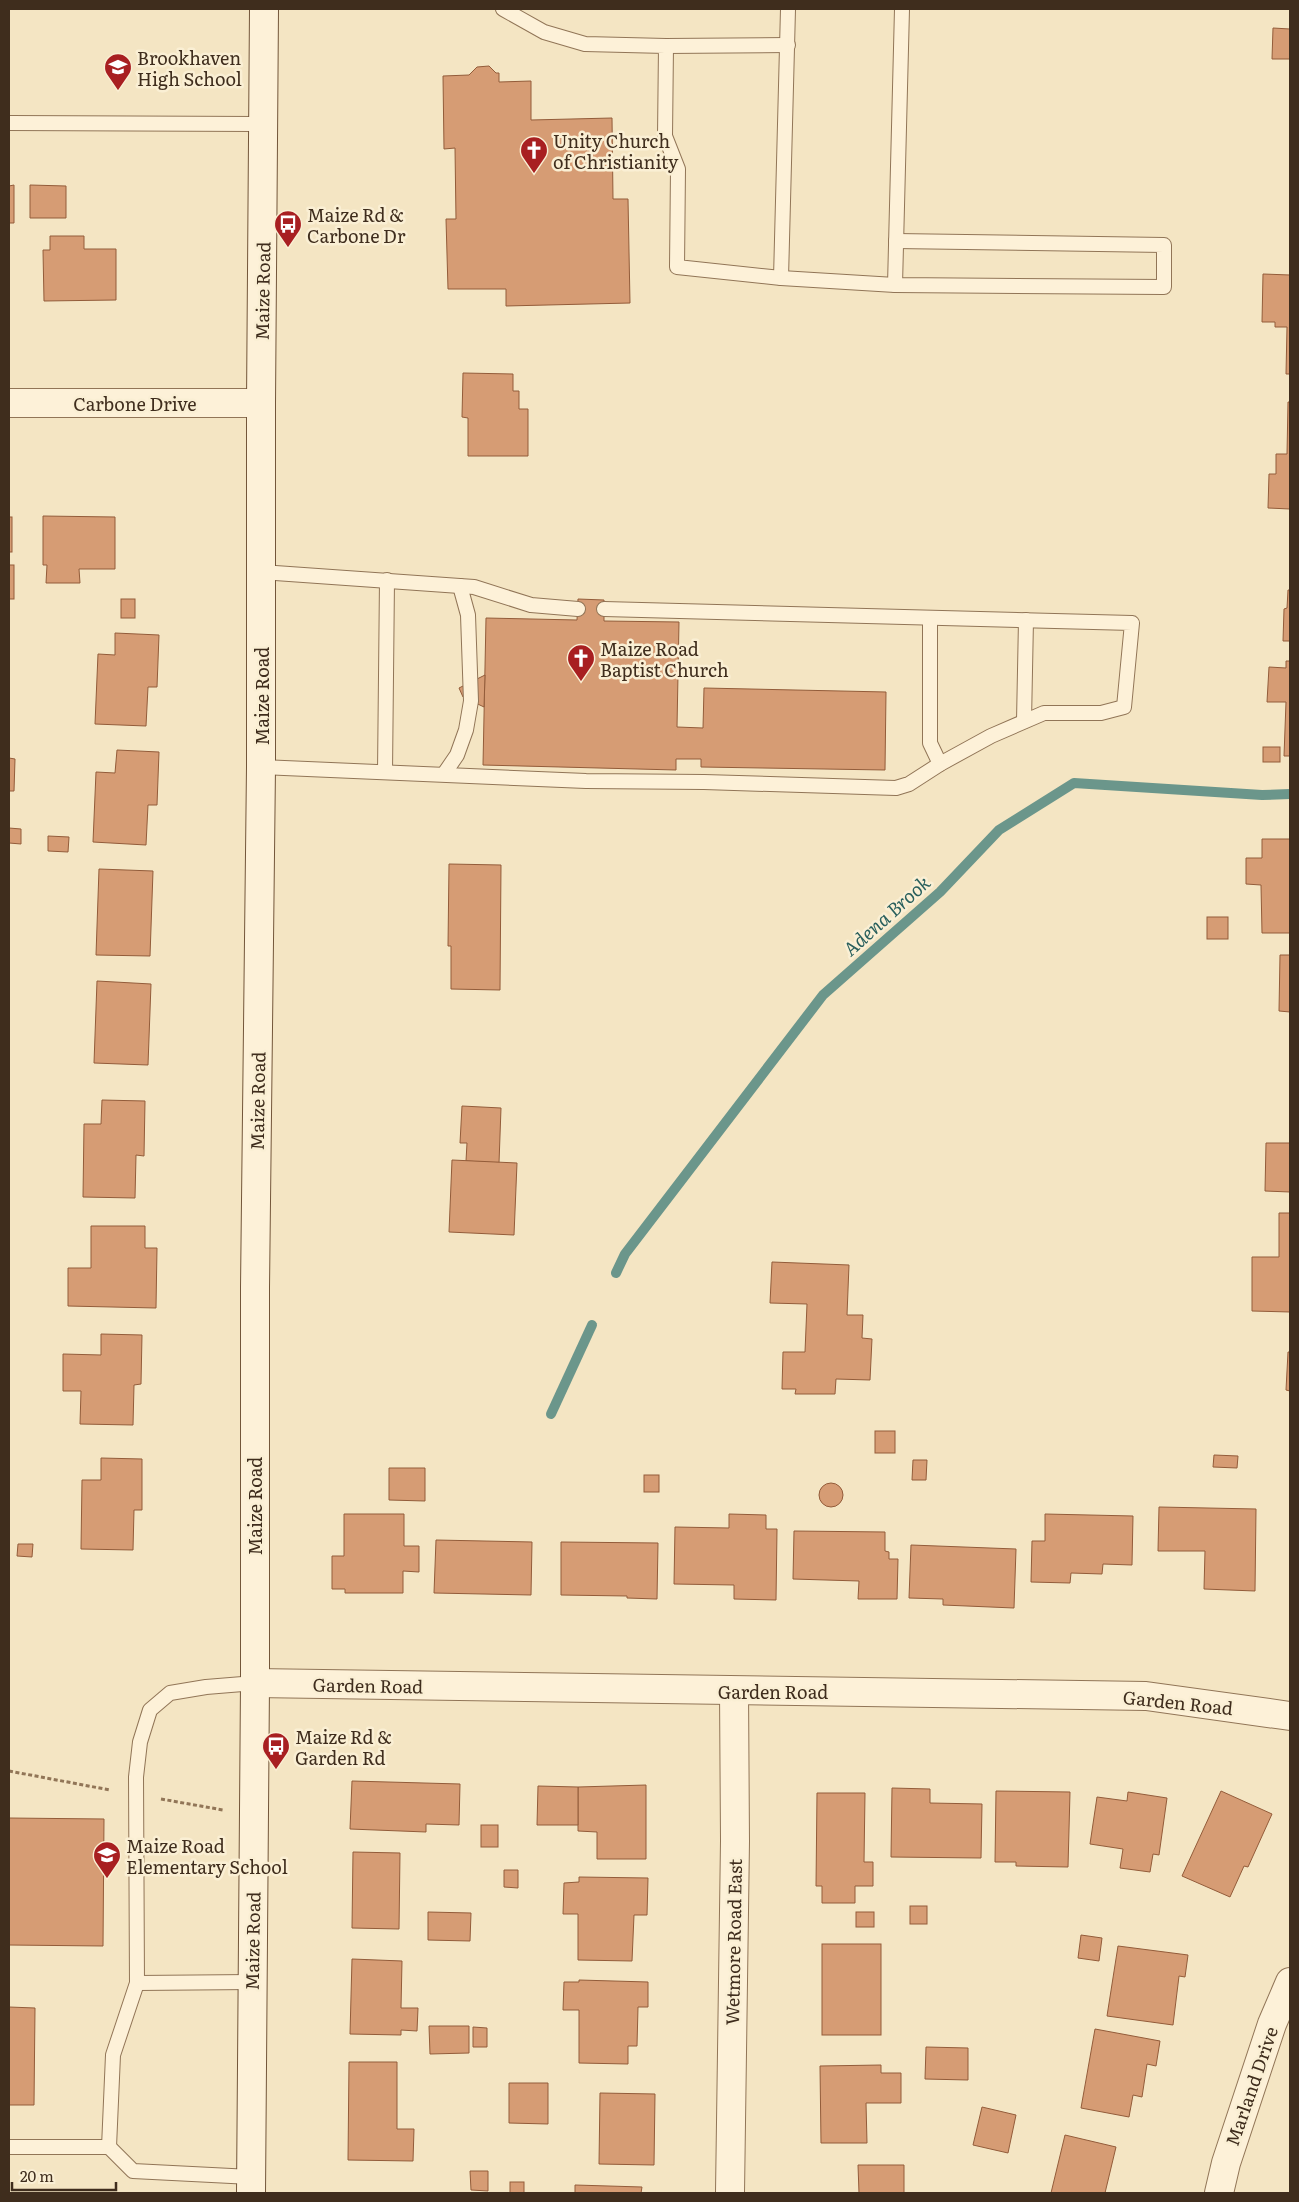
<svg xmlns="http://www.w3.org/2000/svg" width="1299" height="2202" font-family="Literata,serif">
	<rect width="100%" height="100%" fill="#f4e5c3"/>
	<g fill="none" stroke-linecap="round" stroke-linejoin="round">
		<g stroke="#6b968b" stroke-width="10">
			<polyline points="616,1273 625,1254 823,995 940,892 999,830 1074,783 1262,795 1290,794"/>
			<polyline points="551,1414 592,1325"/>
		</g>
	</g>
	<g fill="#d69c74" stroke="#935c3a">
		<polygon points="1273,28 1290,29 1290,59 1272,59"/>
		<polygon points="489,66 496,73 499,73 499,82 531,81 531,120 612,118 613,199 628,199 630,303 506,306 506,289 448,289 446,219 456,219 455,148 444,149 443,76 469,75 477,67"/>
		<polygon points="14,185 14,223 9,223 9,186"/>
		<polygon points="30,185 66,186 66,218 30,218"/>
		<polygon points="50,236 84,236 84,249 116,249 116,300 44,301 43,250 50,250"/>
		<polygon points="1263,274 1290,275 1290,374 1286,374 1287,327 1275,327 1275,322 1262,322"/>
		<polygon points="463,373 513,374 513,391 519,391 519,409 528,409 528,456 468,456 468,418 462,417"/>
		<polygon points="1288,402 1290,402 1290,509 1268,508 1269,474 1276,474 1276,454 1287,454"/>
		<polygon points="43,516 115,517 115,569 79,569 80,583 46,583 47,565 43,565"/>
		<rect x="9" y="517" width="3" height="35"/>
		<rect x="9" y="565" width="5" height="34"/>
		<polygon points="1288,590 1290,590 1290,641 1283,641 1284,609 1287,608"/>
		<rect x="121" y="599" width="14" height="19"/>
		<polygon points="578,599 604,600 604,621 679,622 677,727 703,728 704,688 886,692 885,770 701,767 701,759 676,759 676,770 483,765 486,618 577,620"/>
		<polygon points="115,633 159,635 157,687 148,687 146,726 95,724 98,654 115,655"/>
		<polygon points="1286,661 1290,661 1290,756 1284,756 1286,702 1267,702 1269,667 1286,668"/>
		<polygon points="485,675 484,707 463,697 459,688"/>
		<rect x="1263" y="747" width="17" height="15"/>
		<polygon points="117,750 159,752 157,805 148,805 146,845 93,842 96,772 115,773"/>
		<polygon points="9,758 15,759 14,791 9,791"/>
		<polygon points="9,828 21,829 21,844 9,843"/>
		<polygon points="48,836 69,837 68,852 48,851"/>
		<polygon points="1262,839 1290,839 1290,933 1262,933 1261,885 1246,884 1246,858 1262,858"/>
		<polygon points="449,864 501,865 500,990 451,989 451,946 448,946"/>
		<polygon points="99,869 153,871 150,956 96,955"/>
		<rect x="1207" y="917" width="21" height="22"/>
		<polygon points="1280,955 1290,955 1290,1012 1279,1011"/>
		<polygon points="97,981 151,984 148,1065 94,1063"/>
		<polygon points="102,1100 145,1101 144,1156 136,1155 135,1198 83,1197 84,1124 101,1124"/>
		<polygon points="462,1106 501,1108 499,1163 466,1161 467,1143 460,1143"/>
		<polygon points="1266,1143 1290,1143 1290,1192 1265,1191"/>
		<polygon points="452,1160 517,1163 514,1235 449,1232"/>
		<polygon points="1279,1213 1290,1213 1290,1312 1252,1311 1252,1257 1279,1257"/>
		<polygon points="91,1226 145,1226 145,1248 157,1248 156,1308 68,1306 68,1268 91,1268"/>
		<polygon points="772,1262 849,1265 847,1315 863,1315 862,1338 872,1339 870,1380 836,1379 835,1394 795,1394 796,1389 782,1389 783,1352 805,1352 807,1304 770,1303"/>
		<polygon points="101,1334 142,1335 141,1384 134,1385 133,1425 80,1424 81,1391 63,1391 63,1354 101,1355"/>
		<polygon points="1288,1352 1290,1352 1290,1391 1286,1390"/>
		<rect x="875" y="1431" width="20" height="22"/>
		<polygon points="1214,1455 1238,1456 1237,1468 1213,1467"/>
		<polygon points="101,1458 142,1459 142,1510 134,1510 133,1550 81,1549 82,1480 101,1480"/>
		<polygon points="913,1460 927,1460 926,1480 912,1480"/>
		<polygon points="389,1468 425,1468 425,1501 389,1500"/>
		<rect x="644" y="1475" width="15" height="17"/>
		<circle cx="831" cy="1495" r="12"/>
		<polygon points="1159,1507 1256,1509 1255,1591 1204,1589 1205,1551 1158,1551"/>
		<polygon points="344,1514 404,1514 404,1546 419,1546 419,1572 403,1571 403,1593 345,1593 345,1589 332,1589 332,1556 344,1556"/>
		<polygon points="729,1514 766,1515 766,1529 777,1529 776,1600 734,1599 734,1585 674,1584 675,1527 729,1528"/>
		<polygon points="1045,1514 1133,1516 1132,1565 1103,1564 1102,1574 1071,1573 1070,1583 1031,1582 1032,1541 1045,1541"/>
		<polygon points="794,1531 885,1532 885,1551 889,1552 889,1559 898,1559 897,1599 858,1599 859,1581 793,1579"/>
		<polygon points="436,1540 532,1542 531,1595 434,1593"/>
		<polygon points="561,1542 658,1543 657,1599 627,1598 627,1596 561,1595"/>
		<polygon points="18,1544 33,1544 32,1557 17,1556"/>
		<polygon points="911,1545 1016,1549 1014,1608 943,1605 943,1599 909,1598"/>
		<polygon points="352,1781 460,1784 459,1825 426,1824 426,1832 350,1829"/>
		<polygon points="646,1785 646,1859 597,1859 597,1832 578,1831 578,1787"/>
		<polygon points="538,1786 578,1787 578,1825 537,1825"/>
		<polygon points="892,1788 930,1789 930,1803 982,1804 981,1858 891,1857"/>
		<polygon points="996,1791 1070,1792 1068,1867 1016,1866 1016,1862 995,1862"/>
		<polygon points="1221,1791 1272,1814 1248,1867 1244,1866 1230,1897 1182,1876"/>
		<polygon points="1128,1792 1167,1798 1159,1855 1153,1854 1150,1872 1120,1868 1123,1849 1090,1844 1097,1797 1127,1801"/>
		<polygon points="817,1793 865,1793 864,1862 873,1862 873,1886 855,1886 855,1903 822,1903 822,1886 816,1886"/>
		<polygon points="9,1818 104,1819 103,1946 9,1945"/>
		<rect x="481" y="1825" width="17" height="22"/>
		<polygon points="353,1852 400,1853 399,1929 352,1928"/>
		<polygon points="504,1870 518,1870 518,1888 504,1887"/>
		<polygon points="579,1877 648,1878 647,1915 634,1915 632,1961 578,1960 578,1914 563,1914 564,1883 579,1882"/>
		<rect x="910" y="1906" width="17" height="18"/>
		<polygon points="428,1912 471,1913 470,1941 428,1940"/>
		<rect x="856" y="1912" width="18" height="15"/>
		<polygon points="1081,1935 1102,1938 1099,1961 1078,1958"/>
		<rect x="822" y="1944" width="59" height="91"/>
		<polygon points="1118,1946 1188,1955 1185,1977 1179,1976 1173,2025 1107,2016"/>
		<polygon points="352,1959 402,1961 401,2008 418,2008 417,2031 401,2030 401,2035 350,2034"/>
		<polygon points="579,1980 648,1982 648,2007 638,2007 637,2046 628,2046 628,2064 579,2063 579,2010 563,2010 564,1982 579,1982"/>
		<polygon points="9,2007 35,2008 34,2105 9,2105"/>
		<polygon points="429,2026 469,2026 469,2053 430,2054"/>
		<polygon points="473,2027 487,2028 487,2047 473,2047"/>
		<polygon points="1095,2029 1160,2041 1156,2066 1147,2064 1142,2097 1133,2095 1129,2117 1081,2108"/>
		<polygon points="926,2047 968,2048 968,2080 925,2079"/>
		<polygon points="349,2062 397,2062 397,2129 414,2129 413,2161 348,2160"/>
		<polygon points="881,2065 881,2073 901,2073 901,2103 866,2103 867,2143 821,2143 820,2066"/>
		<polygon points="509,2083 548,2083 548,2124 509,2123"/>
		<polygon points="600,2093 655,2094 654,2165 599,2164"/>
		<polygon points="982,2107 1016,2115 1008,2153 973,2145"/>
		<polygon points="1065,2135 1116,2147 1105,2193 1051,2193"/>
		<polygon points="858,2165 904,2165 904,2193 859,2193"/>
		<polygon points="470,2171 488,2171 488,2191 471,2190"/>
		<rect x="510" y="2182" width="14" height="11"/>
		<polygon points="575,2185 642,2187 641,2193 575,2193"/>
	</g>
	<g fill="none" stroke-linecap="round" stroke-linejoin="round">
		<g stroke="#917557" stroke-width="16">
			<g id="lane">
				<polyline points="503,9 544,32 585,44 666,46 665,136 678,169 677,267 781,278 895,285 1164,287 1164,245 896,241"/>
				<polyline points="666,46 788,45"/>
				<polyline points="9,123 263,124"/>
				<polyline points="781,278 788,9"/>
				<polyline points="895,285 902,9"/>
				<polyline points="261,572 474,587 531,605 578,609"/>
				<polyline points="930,618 930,743 940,764"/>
				<polyline points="1024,721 1026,620"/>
				<polyline points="261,767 586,781 704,782 896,788 909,784 940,764 991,736 1044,713 1101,713 1124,707 1132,623 604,609"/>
				<polyline points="385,772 387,580"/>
				<polyline points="444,774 457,755 466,730 471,701 468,615 460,586"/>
				<polyline points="137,1983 252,1982"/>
				<polyline points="9,2147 109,2147 133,2171 251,2177"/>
				<polyline points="109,2147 113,2055 137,1983 136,1777 140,1742 150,1710 170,1693 206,1687 255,1683"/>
			</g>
		</g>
		<g stroke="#917557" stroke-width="30">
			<g id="street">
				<polyline points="9,403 261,403"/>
				<polyline points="255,1683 1146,1696 1290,1716"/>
				<polyline points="730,2193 735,1841 734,1691"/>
				<polyline points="1219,2193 1226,2163 1272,2024 1290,1982"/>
			</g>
		</g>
		<g stroke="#73563a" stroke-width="30">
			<polyline id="secondary" points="251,2193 255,1683 255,1288 261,767 261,403 264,9"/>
		</g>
		<g stroke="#917557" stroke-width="3" stroke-dasharray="4 2.5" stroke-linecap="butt">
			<polyline points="9,1771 110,1790"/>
			<polyline points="161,1799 223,1810"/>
		</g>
		<use href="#lane" stroke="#fdf1d8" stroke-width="14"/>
		<use href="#street" stroke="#fdf1d8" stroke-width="28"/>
		<use href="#secondary" stroke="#fdf1d8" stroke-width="28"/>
	</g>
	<defs>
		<g id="school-pin" transform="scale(1.4375)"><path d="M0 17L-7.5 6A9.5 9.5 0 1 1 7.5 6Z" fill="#a81f21" stroke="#faefd4"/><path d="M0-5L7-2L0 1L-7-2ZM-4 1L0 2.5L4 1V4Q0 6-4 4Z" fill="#fff"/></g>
		<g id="church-pin" transform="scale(1.4375)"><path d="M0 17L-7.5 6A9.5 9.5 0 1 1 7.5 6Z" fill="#a81f21" stroke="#faefd4"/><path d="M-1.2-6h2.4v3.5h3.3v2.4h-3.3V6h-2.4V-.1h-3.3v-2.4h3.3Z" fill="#fff"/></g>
		<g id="bus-pin" transform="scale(1.4375)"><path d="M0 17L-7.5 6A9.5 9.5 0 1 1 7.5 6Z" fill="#a81f21" stroke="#faefd4"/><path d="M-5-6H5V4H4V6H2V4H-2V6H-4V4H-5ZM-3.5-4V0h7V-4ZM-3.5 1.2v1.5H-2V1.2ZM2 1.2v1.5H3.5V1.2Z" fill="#fff"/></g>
	</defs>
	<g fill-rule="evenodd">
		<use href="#school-pin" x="118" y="67"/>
		<use href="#church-pin" x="534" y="150"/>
		<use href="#bus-pin" x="288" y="224"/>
		<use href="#church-pin" x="581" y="658"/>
		<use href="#bus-pin" x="276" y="1746"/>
		<use href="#school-pin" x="107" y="1855"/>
	</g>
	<g text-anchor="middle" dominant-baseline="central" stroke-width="5" stroke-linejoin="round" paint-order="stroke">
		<g font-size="18" fill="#3f2d1d" stroke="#faefd4" text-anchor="start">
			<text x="137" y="57">Brookhaven<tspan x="137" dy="21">High School</tspan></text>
			<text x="553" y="140">Unity Church<tspan x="553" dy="21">of Christianity</tspan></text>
			<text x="307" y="214">Maize Rd &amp;<tspan x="307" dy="21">Carbone Dr</tspan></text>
			<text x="600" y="648">Maize Road<tspan x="600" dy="21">Baptist Church</tspan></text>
			<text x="295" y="1736">Maize Rd &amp;<tspan x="295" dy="21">Garden Rd</tspan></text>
			<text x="126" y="1845">Maize Road<tspan x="126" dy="21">Elementary School</tspan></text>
		</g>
		<g font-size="18" fill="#3f2d1d" stroke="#faefd4">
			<text transform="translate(262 291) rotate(-89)">Maize Road</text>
			<text x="135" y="403">Carbone Drive</text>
			<text transform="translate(261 696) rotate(-90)">Maize Road</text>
			<text transform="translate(257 1101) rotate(-89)">Maize Road</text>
			<text transform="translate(254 1506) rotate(-90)">Maize Road</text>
			<text transform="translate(368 1685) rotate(1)">Garden Road</text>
			<text x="773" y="1691">Garden Road</text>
			<text transform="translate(1178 1702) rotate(6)">Garden Road</text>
			<text transform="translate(252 1941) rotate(-89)">Maize Road</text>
			<text transform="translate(733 1942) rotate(-89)">Wetmore Road East</text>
			<text transform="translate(1251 2086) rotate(-71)">Marland Drive</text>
		</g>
		<g font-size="19" font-style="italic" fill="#2a605d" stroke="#faefd4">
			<text transform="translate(886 915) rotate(-42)">Adena Brook</text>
		</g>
	</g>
	<rect width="1299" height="2202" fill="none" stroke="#3f2d1d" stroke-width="20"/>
	<path d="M12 2182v8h104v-8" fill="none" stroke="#3f2d1d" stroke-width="2.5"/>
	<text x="20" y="2182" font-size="15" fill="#3f2d1d" stroke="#faefd4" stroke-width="4" paint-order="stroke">20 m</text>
</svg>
